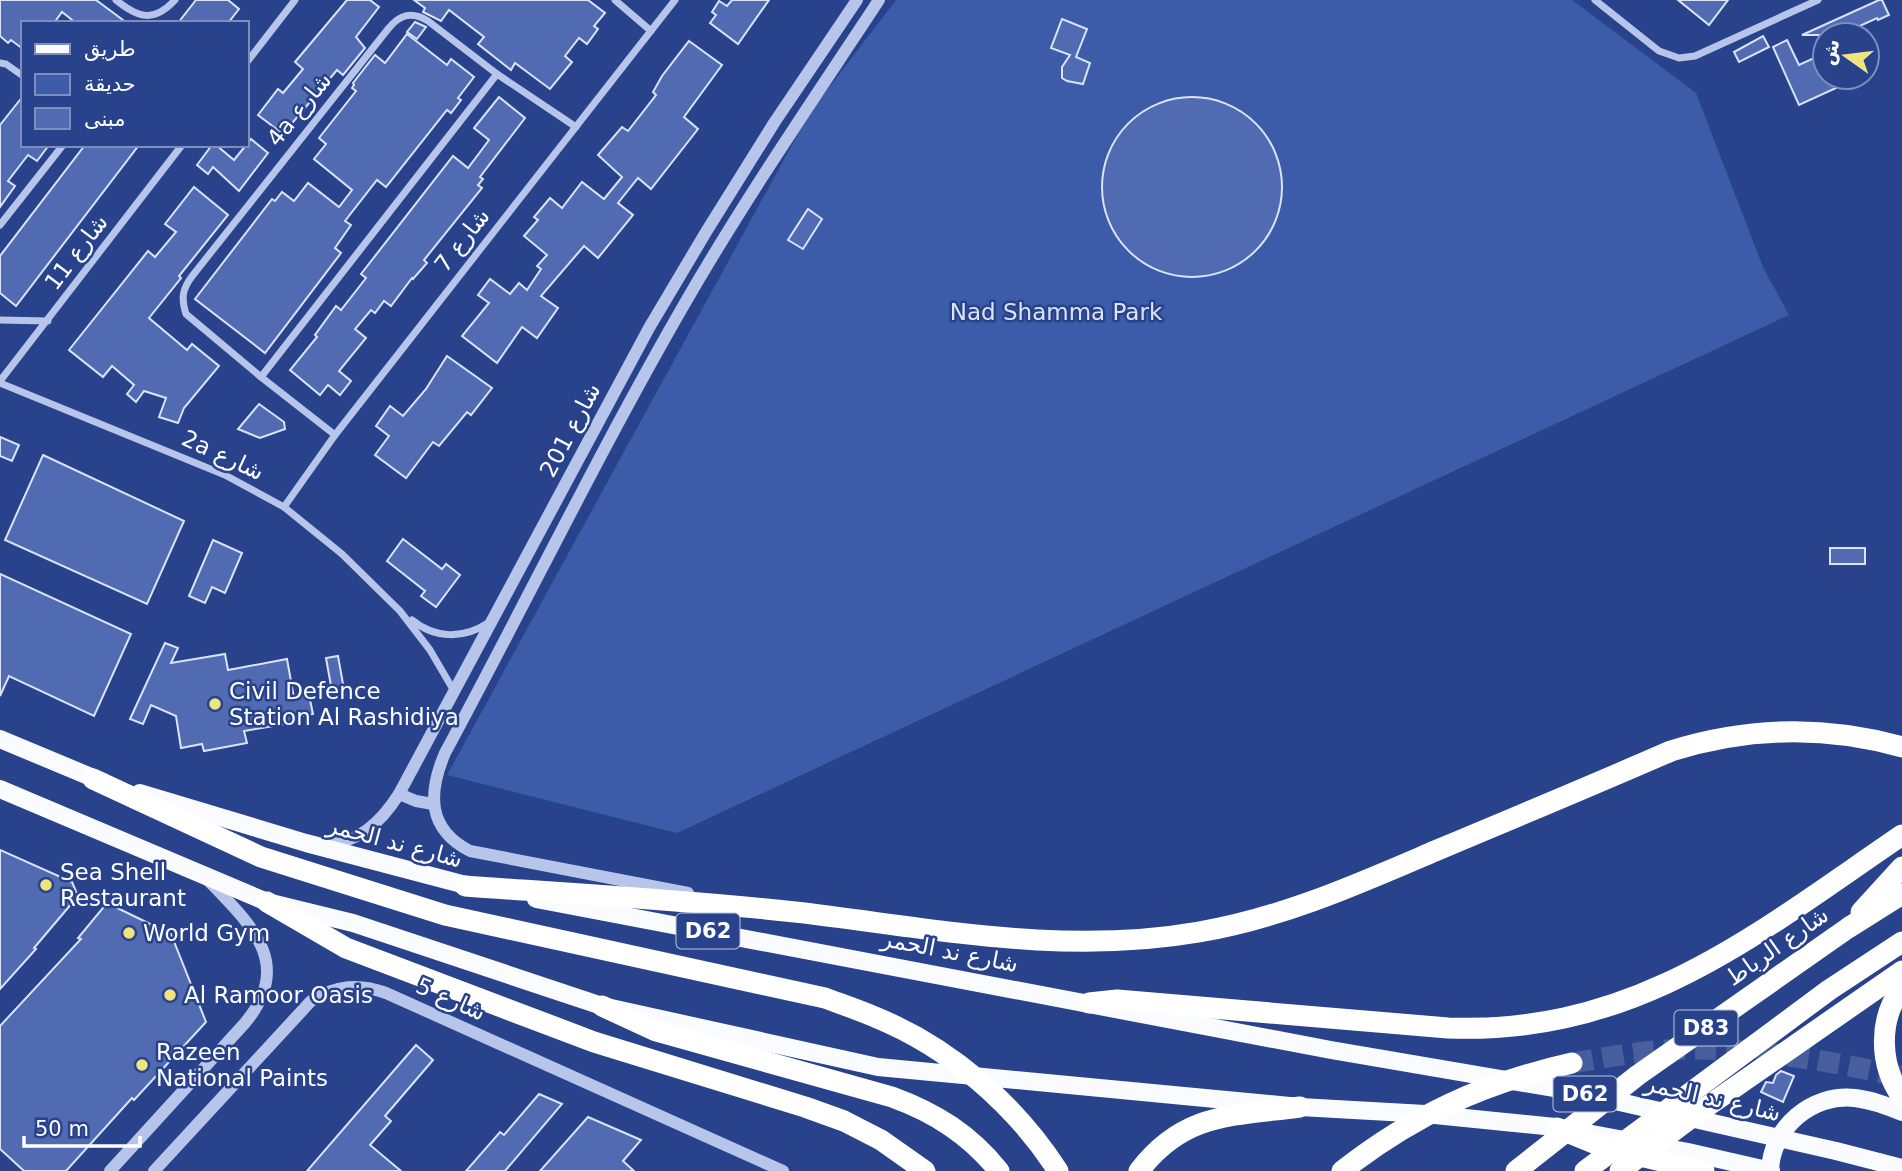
<svg xmlns="http://www.w3.org/2000/svg" width="1902" height="1171" font-family="'DejaVu Sans','Noto Sans Arabic',sans-serif">
	<rect width="100%" height="100%" fill="#28428c"/>
	<polygon fill="#3c5ba9" points="896,0 1572,0 1696,93 1763,267 1789,315 677,833 447,775 810,112"/>
	<g fill="#516bb3" stroke="#dbe3f8" stroke-width="2">
		<polygon points="0,0 96,0 127,23 76,23 62,12 54,23 23,23 23,49 11,40 8,43 0,36"/>
		<polygon points="196,0 228,0 239,9 228,23 178,23"/>
		<polygon points="347,0 370,0 379,7 356,37 365,48 343,75 337,70 283,134 258,115 278,89 283,93 303,69 295,62"/>
		<polygon points="414,0 588,0 605,13 594,26 598,29 587,44 579,38 565,56 572,62 550,89 515,63 511,70 478,44 484,37 449,10 441,21 423,12 425,8"/>
		<polygon points="732,0 769,0 738,44 710,23 716,15 712,12 719,1 727,6"/>
		<polygon points="1678,0 1728,0 1709,25"/>
		<polygon points="1879,0 1882,0 1889,15 1878,20 1877,18 1853,29 1855,35 1802,35"/>
		<polygon points="1062,19 1087,29 1076,57 1090,63 1083,84 1067,81 1062,78 1062,67 1070,55 1051,48"/>
		<polygon points="415,22 426,27 417,39 407,32"/>
		<polygon points="407,34 447,65 451,59 474,77 458,98 461,100 451,113 447,110 386,187 377,180 345,221 351,225 335,248 341,253 265,353 195,299 272,199 275,201 282,192 294,201 308,183 339,207 352,190 314,159 326,144 319,138 356,91 352,88 354,85 353,83 375,55 385,63"/>
		<polygon points="1763,36 1769,47 1739,62 1734,52"/>
		<polygon points="1787,40 1799,65 1825,53 1825,77 1860,77 1799,105 1773,47"/>
		<polygon points="689,41 722,65 684,117 698,129 651,189 638,178 618,203 633,215 598,258 584,246 541,296 558,308 537,338 522,327 497,363 462,336 489,303 478,295 490,279 510,294 519,283 527,290 541,269 537,266 547,255 524,236 538,220 534,217 550,198 562,208 582,182 604,199 622,177 598,155 622,127 628,131 656,95 653,92 662,76"/>
		<polygon points="23,96 23,145 49,145 37,161 28,155 8,181 15,186 0,207 0,125"/>
		<polygon points="499,97 525,118 480,177 483,179 478,185 482,188 424,260 427,263 413,279 412,278 391,306 384,301 375,313 371,310 355,329 366,338 339,371 351,381 340,395 328,385 320,395 290,370 317,337 315,335 336,306 341,310 366,278 361,274 453,156 468,168 489,140 474,128"/>
		<circle cx="1192" cy="187" r="90"/>
		<polygon points="251,139 268,153 239,191 213,167 208,174 197,165 212,145 216,145 234,160"/>
		<polygon points="85,145 139,145 16,306 0,293 0,256"/>
		<polygon points="194,187 228,215 179,276 181,278 149,318 187,350 192,344 219,366 184,408 178,423 159,417 166,398 144,391 136,402 127,394 134,385 112,366 103,377 69,350 148,251 155,257 176,232 165,224"/>
		<polygon points="808,209 822,219 803,249 788,240"/>
		<polygon points="447,356 492,388 471,415 467,412 439,446 433,442 406,478 375,455 389,436 376,426 390,406 403,416 426,389"/>
		<polygon points="259,404 284,422 285,429 260,438 238,429"/>
		<polygon points="0,437 19,445 12,461 0,456"/>
		<polygon points="43,455 184,521 147,604 5,540"/>
		<polygon points="403,539 442,569 446,564 460,575 436,607 421,596 425,591 387,561"/>
		<polygon points="213,540 242,553 225,593 212,587 205,603 189,596"/>
		<rect x="1830" y="548" width="35" height="16"/>
		<polygon points="0,574 131,634 94,716 9,676 0,696"/>
		<polygon points="165,643 178,648 171,663 225,654 228,670 287,659 294,698 309,695 313,714 297,717 298,722 244,731 247,743 204,751 202,744 181,748 176,716 151,705 143,724 130,719"/>
		<polygon points="338,656 345,695 333,697 326,658"/>
		<polygon points="0,850 72,882 78,896 34,948 36,949 0,989"/>
		<polygon points="107,903 171,934 206,1022 134,1100 132,1098 66,1171 24,1171 0,1149 0,1026 81,939 78,938"/>
		<polygon points="416,1045 433,1060 385,1116 391,1121 370,1145 401,1171 307,1171"/>
		<polygon points="1781,1071 1794,1076 1783,1102 1761,1092 1766,1082 1773,1083 1776,1075"/>
		<polygon points="539,1094 562,1104 505,1171 466,1171 500,1132 504,1135"/>
		<polygon points="588,1117 641,1140 623,1161 634,1171 540,1171"/>
	</g>
	<g fill="none" stroke-linecap="round" stroke-linejoin="round">
		<path stroke="#485e9d" stroke-width="21" stroke-dasharray="21 10" stroke-linecap="butt" d="M1572,1063C1609,1057 1646,1050 1684,1049C1759,1048 1830,1061 1902,1077"/>
		<g stroke="#b7c5ea" stroke-width="7">
			<path d="M116,0C138,18 154,23 175,0"/>
			<polyline points="615,0 651,31"/>
			<polyline points="1595,0 1659,51 1679,58 1695,56 1818,0"/>
			<polyline points="247,62 295,0"/>
			<polyline points="0,63 6,64 23,76"/>
			<polyline points="0,225 63,145"/>
			<polyline points="0,320 48,321"/>
			<polyline points="261,377 497,74"/>
			<polyline points="0,381 182,145"/>
			<polyline points="0,383 225,475 284,507 342,554 400,611 430,650 454,691"/>
			<path d="M335,435L261,377L186,314C181,298 182,289 193,275L388,29C400,14 412,11 428,21L497,74L576,127"/>
			<polyline points="284,507 335,435 675,0"/>
			<path d="M412,620C435,639 464,639 488,623"/>
		</g>
		<g stroke="#b7c5ea" stroke-width="12">
			<polyline points="399,794 416,801 433,804"/>
			<path d="M322,844C359,844 381,822 399,794L649,328L706,232L774,123L857,0"/>
			<path d="M688,893L470,851C427,829 428,793 445,753C526,603 600,450 685,303C745,199 813,100 879,0"/>
			<path d="M110,1171L245,1023C295,963 250,924 208,880"/>
			<path d="M154,1171L311,1001C336,985 359,983 386,993L783,1171"/>
		</g>
		<g stroke="#fafbff" stroke-width="18">
			<polyline points="0,739 103,782"/>
			<polyline points="0,789 267,902 353,923 602,1006 878,1067 1300,1107 1425,1114 1555,1127 1688,1152 1771,1171"/>
			<polyline points="140,793 306,843 477,888"/>
			<polyline points="536,899 1331,1050 1571,1091 1836,1151 1902,1168"/>
			<path d="M1770,1171C1771,1128 1812,1093 1855,1098C1872,1100 1887,1106 1902,1112"/>
		</g>
		<g stroke="#fff" stroke-width="21">
			<path d="M93,779L261,857L445,915L825,998C841,1004 859,1010 875,1017C949,1047 1015,1104 1058,1171"/>
			<path d="M465,886C575,894 686,900 795,912C933,928 1061,956 1199,932C1282,918 1358,884 1435,851C1514,818 1593,785 1671,751C1748,727 1824,725 1902,747"/>
			<polyline points="267,902 346,948 594,1042 805,1107 844,1121 881,1140 925,1171"/>
			<polyline points="1861,912 1902,867"/>
			<path d="M1902,988C1878,1019 1879,1065 1902,1097"/>
			<path d="M1089,1003L1117,1000L1448,1028C1636,1035 1755,935 1902,835"/>
			<path d="M602,1006L656,1031L892,1097C936,1113 970,1135 999,1171"/>
			<polyline points="1557,1128 1606,1148 1704,1171"/>
			<path d="M1139,1171C1184,1112 1233,1116 1300,1107"/>
			<path d="M1342,1171C1414,1115 1483,1083 1572,1063"/>
			<polyline points="1516,1171 1638,1075 1848,928 1902,894"/>
			<polyline points="1585,1171 1829,990 1902,942"/>
			<polyline points="1620,1171 1692,1117 1902,971"/>
		</g>
	</g>
	<g fill="#f2e47d" stroke="#28428c" stroke-width="2.5">
		<circle cx="215" cy="704" r="7"/>
		<circle cx="46" cy="885" r="7"/>
		<circle cx="129" cy="933" r="7"/>
		<circle cx="170" cy="995" r="7"/>
		<circle cx="142" cy="1065" r="7"/>
	</g>
	<g text-anchor="middle" dominant-baseline="central" stroke-width="5" stroke-linejoin="round" paint-order="stroke">
		<g fill="#28428c" stroke="#bec6dc" stroke-width="2">
			<rect x="676.5" y="913.5" width="63" height="35" rx="5"/>
			<rect x="1674.5" y="1010.5" width="63" height="35" rx="5"/>
			<rect x="1553.5" y="1076.5" width="63" height="35" rx="5"/>
		</g>
		<g font-size="21" font-weight="bold" fill="#fff">
			<text x="708" y="931">D62</text>
			<text x="1706" y="1028">D83</text>
			<text x="1585" y="1094">D62</text>
		</g>
		<g font-size="23" fill="#fff" stroke="#28428c">
			<text transform="translate(299 109) rotate(-51)">4a شارع</text>
			<text transform="translate(462 240) rotate(-52)">شارع 7</text>
			<text transform="translate(76 252) rotate(-53)">شارع 11</text>
			<text transform="translate(570 430) rotate(-62)">شارع 201</text>
			<text transform="translate(223 455) rotate(25)">2a شارع</text>
			<text transform="translate(395 842) rotate(15)">شارع ند الحمر</text>
			<text transform="translate(1777 946) rotate(-35)">شارع الرباط</text>
			<text transform="translate(950 951) rotate(11)">شارع ند الحمر</text>
			<text transform="translate(451 999) rotate(24)">شارع 5</text>
			<text transform="translate(1713 1098) rotate(13)">شارع ند الحمر</text>
		</g>
		<g font-size="23" fill="#dbe3f8" stroke="#28428c">
			<text x="1056" y="312">Nad Shamma Park</text>
		</g>
		<g font-size="23" fill="#fff" stroke="#28428c" text-anchor="start">
			<text x="229" y="691">Civil Defence<tspan x="229" dy="26">Station Al Rashidiya</tspan></text>
			<text x="60" y="872">Sea Shell<tspan x="60" dy="26">Restaurant</tspan></text>
			<text x="143" y="933">World Gym</text>
			<text x="184" y="995">Al Ramoor Oasis</text>
			<text x="156" y="1052">Razeen<tspan x="156" dy="26">National Paints</tspan></text>
		</g>
	</g>
	<rect x="21" y="21" width="228" height="126" fill="#28428c" stroke="#7e8eba" stroke-width="2"/>
	<rect x="35" y="44" width="35" height="10" fill="#fafbff" stroke="#7e8eba" stroke-width="2"/>
	<text x="84" y="56" font-size="21" fill="#ffffff">طريق</text>
	<rect x="35" y="74" width="35" height="21" fill="#3c5ba9" stroke="#7e8eba" stroke-width="2"/>
	<text x="84" y="91" font-size="21" fill="#ffffff">حديقة</text>
	<rect x="35" y="108" width="35" height="21" fill="#516bb3" stroke="#7e8eba" stroke-width="2"/>
	<text x="84" y="126" font-size="21" fill="#ffffff">مبنى</text>
	<g transform="translate(1846 56) rotate(284)"><circle r="33" fill="#28428c" stroke="#7e8eba" stroke-width="2"/>
	<path d="M0-5L12 26L0 18L-12 26Z" fill="#f2e47d"/>
	<text y="-10" font-size="19" font-weight="bold" text-anchor="middle" fill="#ffffff">ش</text>
	</g>
	<path d="M24 1136v10h116v-10" fill="none" stroke="#ffffff" stroke-width="3.5"/>
	<text x="35" y="1136" font-size="21" fill="#ffffff" stroke="#28428c" stroke-width="5" paint-order="stroke">50 m</text>
</svg>
